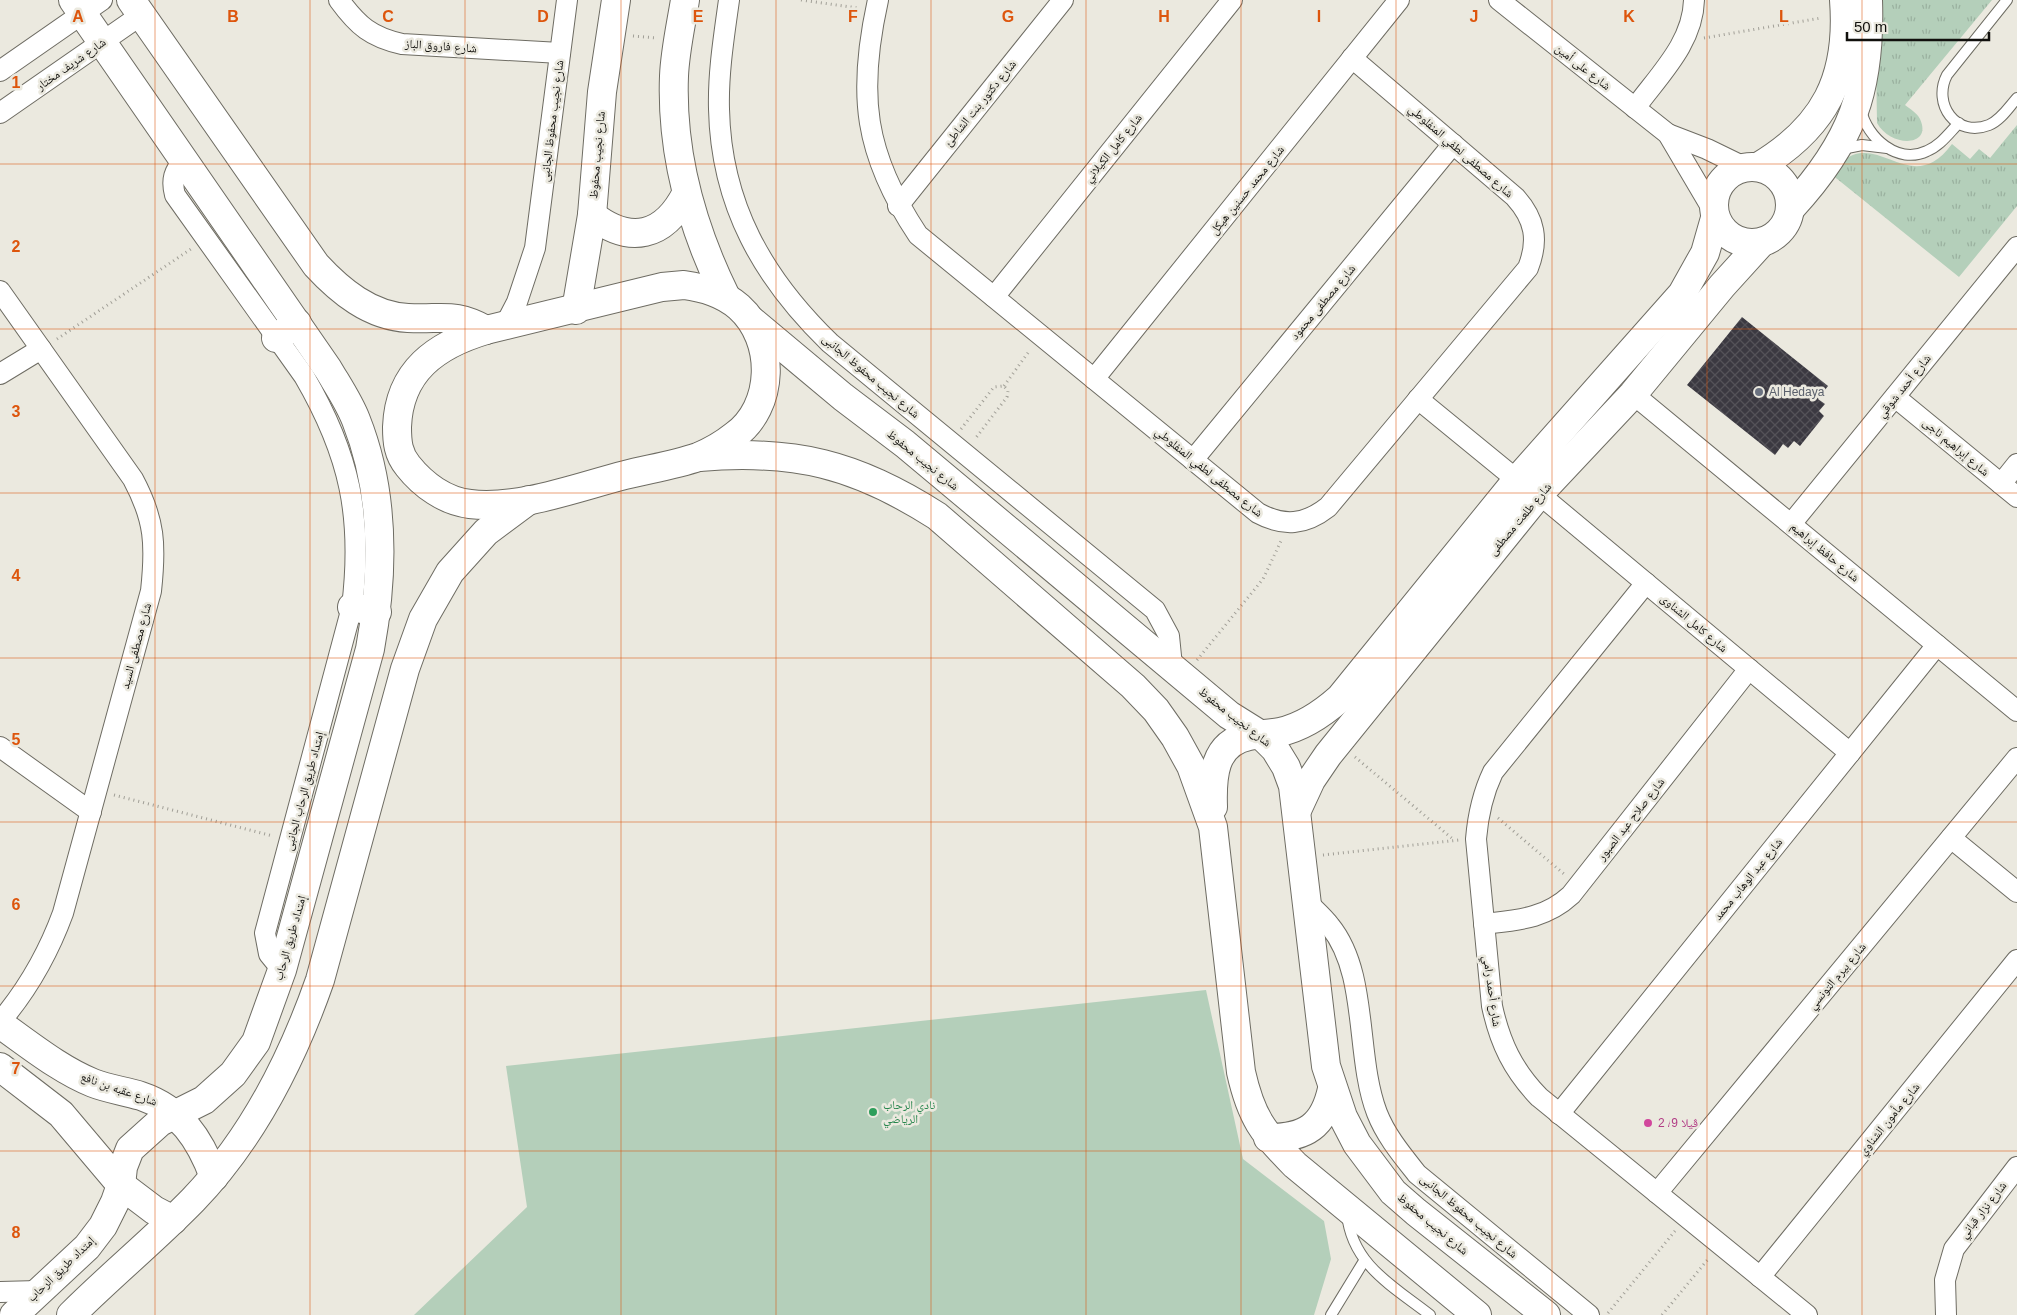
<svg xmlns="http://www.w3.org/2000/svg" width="2017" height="1315" font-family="Helvetica,'Noto Naskh Arabic',sans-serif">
	<defs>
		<pattern id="grass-tufts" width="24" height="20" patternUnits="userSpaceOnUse" patternTransform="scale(1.25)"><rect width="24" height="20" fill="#b4cfba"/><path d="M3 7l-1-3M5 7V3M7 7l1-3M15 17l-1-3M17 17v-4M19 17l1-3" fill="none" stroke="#9ab19f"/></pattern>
		<pattern id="building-cross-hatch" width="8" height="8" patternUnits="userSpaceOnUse" patternTransform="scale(1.25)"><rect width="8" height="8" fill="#3b3941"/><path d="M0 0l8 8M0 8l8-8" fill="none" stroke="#545258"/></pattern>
	</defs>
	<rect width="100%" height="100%" fill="#ebe9df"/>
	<g fill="url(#grass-tufts)">
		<path d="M1875,0H1992L1905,105C1910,109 1917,113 1920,119C1933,147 1891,148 1877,123Z"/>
		<path d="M2017,125V206L1959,277L1831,174C1835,170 1839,164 1844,160C1881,133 1912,198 1952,144L1970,159L1979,149L1990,158Z"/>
	</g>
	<polygon fill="#b4cfba" points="1206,990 1243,1159 1324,1221 1331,1259 1314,1315 414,1315 527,1207 506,1066"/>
	<polygon fill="url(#building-cross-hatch)" points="1742,317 1828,386 1818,399 1825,404 1819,411 1824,416 1800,446 1794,441 1788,448 1783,444 1775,455 1687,385"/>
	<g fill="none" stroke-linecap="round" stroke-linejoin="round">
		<g stroke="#6e6c63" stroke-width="12">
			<g id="lane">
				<path d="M2007,0L1947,75C1932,104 1956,138 1989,125C2001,120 2009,107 2017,98"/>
				<path d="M1861,110C1867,138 1898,165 1927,151C1940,146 1949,133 1959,123"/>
				<polyline points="1842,149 1862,145 1887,148"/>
				<path d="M1347,1214C1352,1265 1393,1286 1430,1315"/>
				<polyline points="1331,1315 1364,1261"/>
			</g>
		</g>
		<g stroke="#6e6c63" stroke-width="22">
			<g id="street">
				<path d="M339,0C358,26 371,37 402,44L560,53"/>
				<path d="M729,0C724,36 718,73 719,109C721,205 763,278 830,343L1155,610L1169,636L1172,666"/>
				<path d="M878,0C857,94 864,154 918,235L1258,513C1284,527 1305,525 1328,507L1528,268C1539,240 1535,219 1515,197L1352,58"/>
				<polyline points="1499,0 1668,134 1714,212"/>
				<polyline points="0,71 102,0"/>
				<path d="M1635,108C1659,75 1693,43 1694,0"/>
				<polyline points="0,113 141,15"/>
				<polyline points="1668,134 1707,149 1744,167"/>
				<path d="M184,160C174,171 171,180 175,195L304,376C350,455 363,517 352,607L265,933L269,954L282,970"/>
				<polyline points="898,206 1063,0"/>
				<path d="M0,291L133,479C155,520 156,545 151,591L63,913C48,954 28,989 0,1022"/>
				<polyline points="994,297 1232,0"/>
				<polyline points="504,327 517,302 535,248 567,0"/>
				<polyline points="0,374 41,349"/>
				<polyline points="1094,379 1399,0"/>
				<polyline points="1633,394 2017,711"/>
				<polyline points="1895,397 2017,497"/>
				<polyline points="1418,399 1517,480"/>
				<polyline points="1193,460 1453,144"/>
				<polyline points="2001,484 2017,464"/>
				<polyline points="1539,494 1850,753"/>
				<polyline points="1791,524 2017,247"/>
				<path d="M1646,583L1493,772C1483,793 1478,815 1476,839L1492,1006C1500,1043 1513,1070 1539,1097L1807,1315"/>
				<polyline points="0,747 91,812"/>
				<polyline points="1951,838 2017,892"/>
				<path d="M1309,904C1316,911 1324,918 1330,926C1369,974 1355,1056 1377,1113C1386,1136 1402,1155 1417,1174L1589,1315"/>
				<path d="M1484,924C1517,920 1545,919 1571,895L1749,669"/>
				<polyline points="1559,1114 1937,645"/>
				<polyline points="1657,1193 2017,758"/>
				<polyline points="1760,1277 2017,960"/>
				<polyline points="0,1292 38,1291"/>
				<polyline points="1946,1315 1945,1280 1954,1249 2017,1167"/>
			</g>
		</g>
		<g stroke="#6e6c63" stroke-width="30">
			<g id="secondary">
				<path d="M131,0L316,265C340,291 370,316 408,318C442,320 454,312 486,330"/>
				<path d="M685,0C681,25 675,51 674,76C671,153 692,228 726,297"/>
				<circle cx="1752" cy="205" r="38"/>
				<path d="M1758,167C1825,127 1850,78 1844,0"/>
				<path d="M1791,208C1852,142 1871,90 1868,0"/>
				<path d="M592,215C630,245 664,237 686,194"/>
				<path d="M684,285C704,288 723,293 739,307C776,340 775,407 734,436C724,444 710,452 698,457C675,465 649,469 625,475C578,487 518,510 470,504C445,501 423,485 408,466C398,454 397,442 397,427C399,371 436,345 486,330L662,287Z"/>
				<polyline points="576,310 592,215 602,92 616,0"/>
				<polyline points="752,321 843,397 905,444 1229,715 1261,735 1275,749 1286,767 1293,786 1326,1066 1343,1117 1357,1144 1393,1192 1416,1212 1546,1315"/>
				<polyline points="276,338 297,323"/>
				<path d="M699,457C794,449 856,464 937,516L1133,686L1156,710L1175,737L1191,766L1213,827L1241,1072C1251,1117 1263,1133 1295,1165L1477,1315"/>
				<polyline points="352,607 377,612"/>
				<path d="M1213,807C1212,778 1213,743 1249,736C1259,734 1270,734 1280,732C1303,727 1322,714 1340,698L1517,480L1682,294L1705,253L1715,218"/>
				<polyline points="1298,808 1311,780 1328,755 1539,494 1633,394 1722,286 1761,243"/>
				<path d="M0,1024C30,1045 59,1069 93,1083C108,1089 125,1091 141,1096C180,1109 200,1139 214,1177"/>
				<polyline points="0,1067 61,1114 121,1185 154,1210 173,1220"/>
				<path d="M1268,1138C1306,1138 1324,1126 1332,1089"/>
				<path d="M14,1315L87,1247L103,1226L115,1202L121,1185L123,1167L130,1149L160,1122L204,1100L233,1074L256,1042L282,970L370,649C384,573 385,493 356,420C349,402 338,386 328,369L73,0"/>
				<path d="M71,1315C111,1275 154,1240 193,1200C253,1138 292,1060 320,980L405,669L423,619L450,572L486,532L529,500"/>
			</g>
		</g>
		<g stroke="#a19f97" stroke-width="3" stroke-dasharray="1 4" stroke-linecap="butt">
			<polyline points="801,0 858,8"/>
			<polyline points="633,36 657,38"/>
			<polyline points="1704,38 1821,18"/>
			<polyline points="57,339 191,249"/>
			<polyline points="1004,386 1030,350"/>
			<polyline points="961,429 994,387 1004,386 1008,391 1007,397 975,439"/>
			<polyline points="1197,660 1263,579 1282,539"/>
			<polyline points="1355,757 1454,840"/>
			<polyline points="114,795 273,836"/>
			<polyline points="1498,818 1564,874"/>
			<polyline points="1323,855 1459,840"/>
			<polyline points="1608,1313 1675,1231"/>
			<polyline points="1662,1315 1709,1258"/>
		</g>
		<use href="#lane" stroke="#fff" stroke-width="10"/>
		<use href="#street" stroke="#fff" stroke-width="20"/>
		<use href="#secondary" stroke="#fff" stroke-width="28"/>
	</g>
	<path fill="none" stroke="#dd550c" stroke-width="1" stroke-opacity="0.55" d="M155,0V1315M310,0V1315M465,0V1315M621,0V1315M776,0V1315M931,0V1315M1086,0V1315M1241,0V1315M1396,0V1315M1552,0V1315M1707,0V1315M1862,0V1315M0,164H2017M0,329H2017M0,493H2017M0,658H2017M0,822H2017M0,986H2017M0,1151H2017"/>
	<circle fill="#6b7280" stroke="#ebe9df" stroke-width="2" cx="1759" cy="392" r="5"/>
	<circle fill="#2e9e5b" stroke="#ebe9df" stroke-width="2" cx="873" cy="1112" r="5"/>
	<circle fill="#d1479c" stroke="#ebe9df" stroke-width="2" cx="1648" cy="1123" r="5"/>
	<g text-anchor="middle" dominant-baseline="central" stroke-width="5" stroke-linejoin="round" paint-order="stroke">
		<g font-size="12" fill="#11100d" stroke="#ebe9df">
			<text transform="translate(441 46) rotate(4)">شارع فاروق الباز</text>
			<text transform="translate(71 64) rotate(-35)">شارع شريف مختار</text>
			<text transform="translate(1583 67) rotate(38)">شارع على أمين</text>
			<text transform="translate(980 103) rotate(-51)">شارع دكتور بنت الشاطئ</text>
			<text transform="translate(552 121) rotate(-83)">شارع نجيب محفوظ الجانبى</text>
			<text transform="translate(1113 148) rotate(-51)">شارع كامل الكيلاني</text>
			<text transform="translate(1461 151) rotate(41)">شارع مصطفى لطفي المنفلوطي</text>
			<text transform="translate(597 155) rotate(-85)">شارع نجيب محفوظ</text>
			<text transform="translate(1247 190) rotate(-51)">شارع محمد حسنين هيكل</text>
			<text transform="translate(1323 302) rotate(-50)">شارع مصطفى محمود</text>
			<text transform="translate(871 376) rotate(40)">شارع نجيب محفوظ الجانبى</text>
			<text transform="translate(1904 386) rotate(-51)">شارع أحمد شوقي</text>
			<text transform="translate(1956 447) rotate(40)">شارع إبراهيم ناجى</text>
			<text transform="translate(923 460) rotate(39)">شارع نجيب محفوظ</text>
			<text transform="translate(1209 472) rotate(39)">شارع مصطفى لطفي المنفلوطي</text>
			<text transform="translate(1520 519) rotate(-50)">شارع طلعت مصطفى</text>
			<text transform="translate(1825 552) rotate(40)">شارع حافظ إبراهيم</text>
			<text transform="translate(1694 623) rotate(40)">شارع كامل الشناوى</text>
			<text transform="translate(136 646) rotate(-75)">شارع مصطفى السيد</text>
			<text transform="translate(1235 717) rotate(38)">شارع نجيب محفوظ</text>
			<text transform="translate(304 791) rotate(-75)">إمتداد طريق الرحاب الجانبى</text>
			<text transform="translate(1631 819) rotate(-52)">شارع صلاح عبد الصبور</text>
			<text transform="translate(1748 879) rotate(-51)">شارع عبد الوهاب محمد</text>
			<text transform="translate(290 938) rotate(-74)">إمتداد طريق الرحاب</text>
			<text transform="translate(1837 976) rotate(-50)">شارع بيرم التونسي</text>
			<text transform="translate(1492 991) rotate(82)">شارع أحمد رامي</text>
			<text transform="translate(119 1089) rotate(19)">شارع عقبه بن نافع</text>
			<text transform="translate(1889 1119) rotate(-51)">شارع مأمون الشناوي</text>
			<text transform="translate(1983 1210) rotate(-52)">شارع نزار قباني</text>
			<text transform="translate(1469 1216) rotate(40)">شارع نجيب محفوظ الجانبى</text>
			<text transform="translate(1433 1224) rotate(40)">شارع نجيب محفوظ</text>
			<text transform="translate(61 1269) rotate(-44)">إمتداد طريق الرحاب</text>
		</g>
		<g font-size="12" fill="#5b616d" stroke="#ebe9df" text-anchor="start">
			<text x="1769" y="392">Al Hedaya</text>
		</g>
		<g font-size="12" fill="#27864d" stroke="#ebe9df" text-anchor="start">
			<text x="883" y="1105">نادي الرحاب<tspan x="883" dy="14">الرياضي</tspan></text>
		</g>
		<g font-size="12" fill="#b23c85" stroke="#ebe9df" text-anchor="start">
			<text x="1658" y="1123">ڤيلا 9/ 2</text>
		</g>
	</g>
	<g font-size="16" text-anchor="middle" font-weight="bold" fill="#dd550c" stroke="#ebe9df" stroke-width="5" stroke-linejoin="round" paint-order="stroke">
		<text x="78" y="22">A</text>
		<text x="233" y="22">B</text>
		<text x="388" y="22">C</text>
		<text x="543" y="22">D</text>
		<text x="698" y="22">E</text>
		<text x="853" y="22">F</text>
		<text x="1008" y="22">G</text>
		<text x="1164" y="22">H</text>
		<text x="1319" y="22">I</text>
		<text x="1474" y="22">J</text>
		<text x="1629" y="22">K</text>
		<text x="1784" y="22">L</text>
		<text x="16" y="88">1</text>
		<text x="16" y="252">2</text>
		<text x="16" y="417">3</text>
		<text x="16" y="581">4</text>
		<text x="16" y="745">5</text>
		<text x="16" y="910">6</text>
		<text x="16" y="1074">7</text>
		<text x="16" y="1238">8</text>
	</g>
	<path d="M1847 32v8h142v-8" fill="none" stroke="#11100d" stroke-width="2.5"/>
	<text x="1854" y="32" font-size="15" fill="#11100d" stroke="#ebe9df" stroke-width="4" paint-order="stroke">50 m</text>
</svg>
